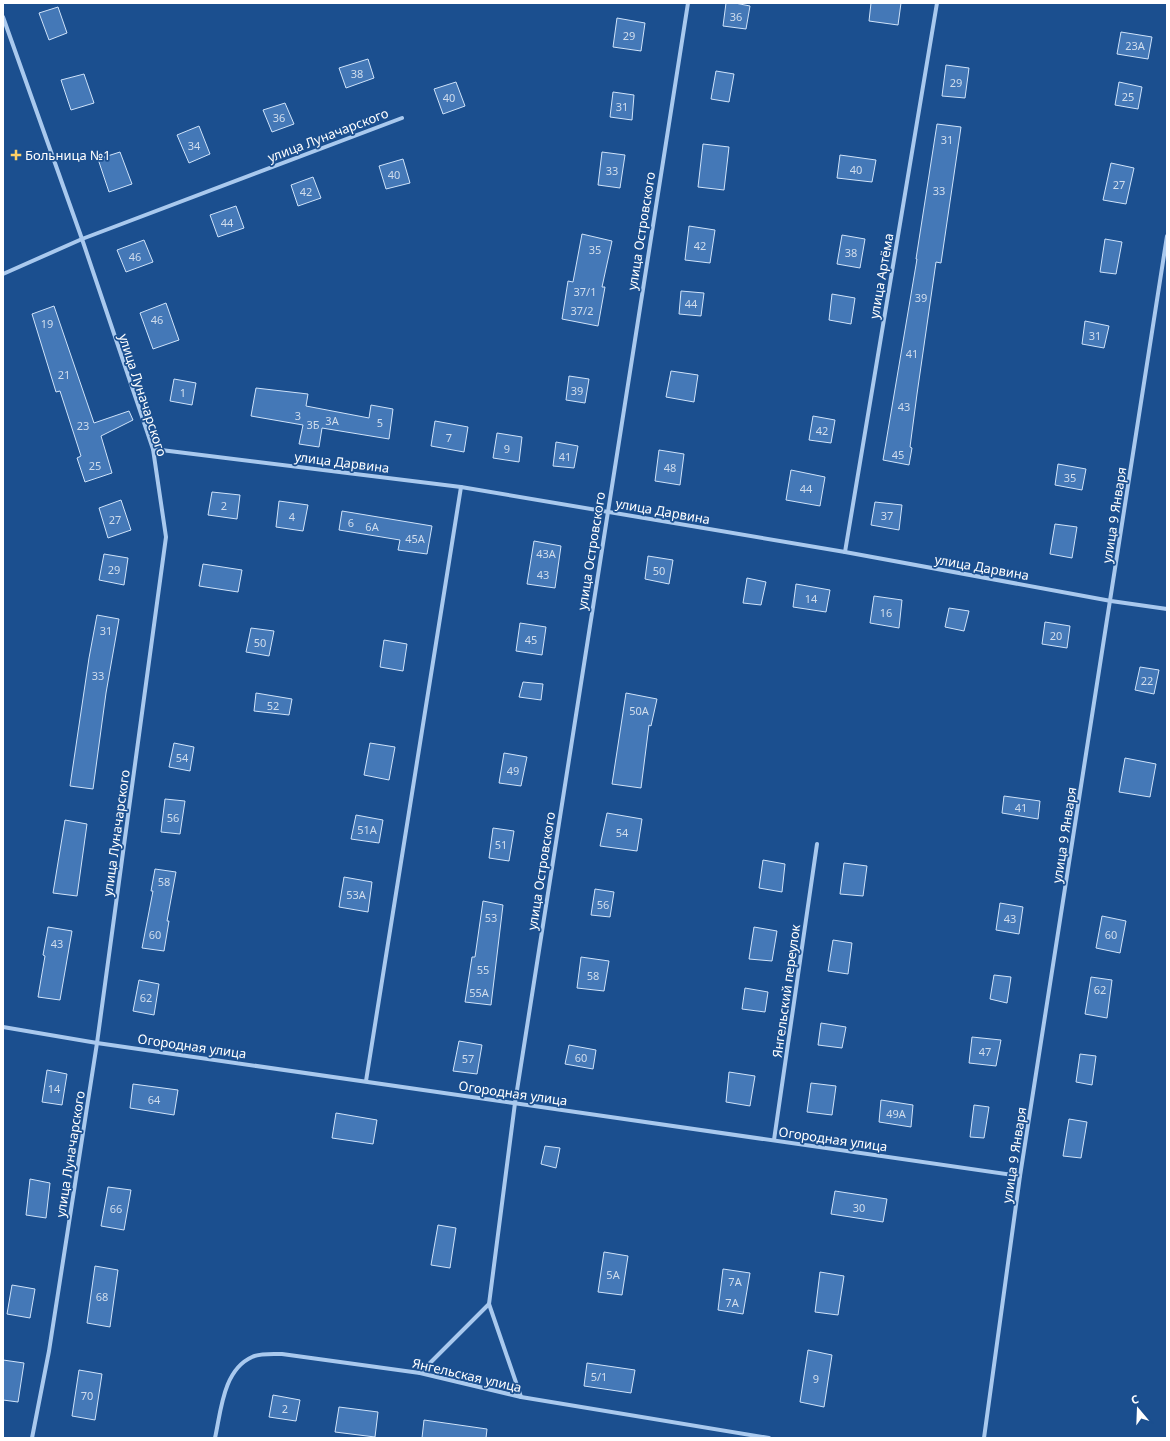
<svg xmlns="http://www.w3.org/2000/svg" width="1170" height="1441" font-family="'Noto Sans',sans-serif">
	<rect width="100%" height="100%" fill="#1b4f8f"/>
	<g fill="#4478b7" stroke="#cfe3fa">
		<polygon points="726,3 735,3 750,6 746,29 723,26"/>
		<polygon points="871,3 901,3 898,25 869,21"/>
		<polygon points="58,7 67,33 49,40 39,13"/>
		<polygon points="617,18 645,23 641,51 613,47"/>
		<polygon points="1121,32 1152,37 1148,59 1117,54"/>
		<polygon points="368,59 374,78 346,88 339,68"/>
		<polygon points="946,65 969,68 965,98 942,96"/>
		<polygon points="716,71 734,74 729,102 711,99"/>
		<polygon points="84,74 94,103 71,110 61,80"/>
		<polygon points="456,82 465,106 443,114 434,89"/>
		<polygon points="1119,82 1142,87 1138,109 1115,105"/>
		<polygon points="613,92 634,95 632,120 610,117"/>
		<polygon points="285,103 294,124 272,132 263,110"/>
		<polygon points="937,124 961,127 941,263 936,262 917,394 910,447 912,448 909,465 883,460 917,259 916,259"/>
		<polygon points="199,126 210,154 189,163 177,135"/>
		<polygon points="703,144 729,147 724,190 698,187"/>
		<polygon points="120,152 132,184 109,192 98,159"/>
		<polygon points="602,152 625,155 620,188 598,185"/>
		<polygon points="840,155 876,160 872,182 837,178"/>
		<polygon points="403,159 410,183 386,189 379,166"/>
		<polygon points="1111,163 1134,168 1126,204 1103,200"/>
		<polygon points="313,177 321,198 298,206 291,185"/>
		<polygon points="236,206 244,228 218,237 210,215"/>
		<polygon points="689,226 715,230 710,263 685,260"/>
		<polygon points="582,234 612,241 602,287 605,287 598,326 562,319 568,281 573,282"/>
		<polygon points="842,235 865,239 860,268 837,264"/>
		<polygon points="1105,239 1122,242 1116,274 1100,272"/>
		<polygon points="144,240 153,262 126,272 117,250"/>
		<polygon points="681,291 704,293 701,316 679,314"/>
		<polygon points="832,294 855,298 851,324 829,320"/>
		<polygon points="166,303 179,340 153,349 140,313"/>
		<polygon points="54,306 94,423 129,411 133,420 101,436 112,473 85,482 77,458 81,456 60,391 56,392 32,314"/>
		<polygon points="1085,321 1109,326 1104,348 1082,344"/>
		<polygon points="671,371 698,375 694,402 666,397"/>
		<polygon points="569,376 589,379 585,403 566,400"/>
		<polygon points="174,379 196,383 192,405 170,401"/>
		<polygon points="256,388 308,394 306,406 369,418 371,405 393,409 389,439 322,428 319,447 299,444 303,425 251,416"/>
		<polygon points="813,416 835,420 831,443 809,440"/>
		<polygon points="435,421 468,427 464,452 431,446"/>
		<polygon points="497,433 522,437 519,462 493,458"/>
		<polygon points="556,442 578,446 574,468 553,466"/>
		<polygon points="659,450 684,454 680,485 655,481"/>
		<polygon points="1058,464 1086,469 1082,490 1055,485"/>
		<polygon points="791,470 825,477 820,506 786,500"/>
		<polygon points="212,492 240,495 237,519 208,515"/>
		<polygon points="121,500 131,530 108,538 99,508"/>
		<polygon points="279,501 308,505 303,531 276,527"/>
		<polygon points="875,502 902,505 899,530 871,525"/>
		<polygon points="342,511 432,526 427,554 398,550 400,540 339,530"/>
		<polygon points="1055,524 1077,527 1072,558 1050,554"/>
		<polygon points="534,541 561,546 555,588 527,584"/>
		<polygon points="104,554 128,558 124,585 99,580"/>
		<polygon points="648,556 673,560 669,584 645,579"/>
		<polygon points="203,564 242,570 238,592 199,586"/>
		<polygon points="747,578 766,582 761,605 743,603"/>
		<polygon points="796,584 830,590 826,612 793,607"/>
		<polygon points="874,596 902,600 899,628 870,623"/>
		<polygon points="949,608 969,611 964,631 945,627"/>
		<polygon points="97,615 119,619 106,693 93,789 70,786 89,658"/>
		<polygon points="1045,622 1070,626 1067,648 1042,644"/>
		<polygon points="520,623 546,627 542,655 516,651"/>
		<polygon points="251,628 274,631 269,656 246,652"/>
		<polygon points="384,640 407,644 403,671 380,667"/>
		<polygon points="1140,667 1159,670 1154,694 1135,690"/>
		<polygon points="523,682 543,684 541,700 519,697"/>
		<polygon points="256,693 292,699 289,715 254,711"/>
		<polygon points="626,693 657,699 651,726 649,725 641,788 612,784"/>
		<polygon points="174,743 194,747 190,771 169,767"/>
		<polygon points="370,743 395,747 389,780 364,775"/>
		<polygon points="504,753 527,757 521,786 499,783"/>
		<polygon points="1125,758 1156,764 1150,797 1119,792"/>
		<polygon points="1004,796 1040,801 1038,819 1002,813"/>
		<polygon points="165,799 185,801 180,834 161,832"/>
		<polygon points="607,813 642,819 637,851 600,846"/>
		<polygon points="356,815 383,820 379,843 351,839"/>
		<polygon points="65,820 87,824 77,896 53,893"/>
		<polygon points="493,828 514,831 509,861 489,858"/>
		<polygon points="763,860 785,864 782,892 759,888"/>
		<polygon points="844,863 867,866 863,896 840,894"/>
		<polygon points="155,869 176,872 167,921 169,921 164,951 142,948 153,891 151,891"/>
		<polygon points="344,877 372,882 368,912 339,907"/>
		<polygon points="595,889 614,892 610,917 591,915"/>
		<polygon points="483,901 503,905 491,1005 465,1002 472,957 475,957"/>
		<polygon points="1000,903 1023,907 1019,934 996,930"/>
		<polygon points="1102,916 1126,921 1120,953 1096,948"/>
		<polygon points="48,927 72,931 60,1000 38,997 45,956 43,955"/>
		<polygon points="754,927 777,931 772,961 749,959"/>
		<polygon points="833,940 852,943 848,974 828,971"/>
		<polygon points="581,957 609,961 604,991 577,988"/>
		<polygon points="994,975 1011,977 1007,1003 990,999"/>
		<polygon points="1091,977 1112,980 1107,1018 1085,1014"/>
		<polygon points="139,980 159,984 154,1015 133,1011"/>
		<polygon points="745,988 768,992 765,1012 742,1009"/>
		<polygon points="821,1023 846,1027 842,1048 818,1045"/>
		<polygon points="972,1037 1001,1040 996,1066 969,1063"/>
		<polygon points="459,1041 482,1045 477,1074 453,1071"/>
		<polygon points="569,1045 596,1050 593,1069 565,1064"/>
		<polygon points="1080,1054 1096,1056 1092,1085 1076,1082"/>
		<polygon points="47,1070 67,1074 62,1105 42,1102"/>
		<polygon points="729,1072 755,1076 750,1106 726,1102"/>
		<polygon points="811,1083 836,1086 832,1115 807,1112"/>
		<polygon points="133,1084 178,1090 174,1115 130,1108"/>
		<polygon points="881,1100 913,1105 911,1127 879,1122"/>
		<polygon points="974,1105 989,1107 984,1138 970,1137"/>
		<polygon points="336,1113 377,1120 373,1144 332,1138"/>
		<polygon points="1069,1119 1087,1122 1081,1158 1063,1156"/>
		<polygon points="545,1146 560,1148 556,1168 541,1164"/>
		<polygon points="30,1179 50,1183 46,1218 26,1215"/>
		<polygon points="108,1187 131,1190 124,1230 101,1226"/>
		<polygon points="835,1191 887,1199 883,1222 831,1214"/>
		<polygon points="438,1225 456,1228 450,1268 431,1265"/>
		<polygon points="604,1252 628,1256 622,1295 598,1292"/>
		<polygon points="95,1266 118,1270 110,1327 87,1323"/>
		<polygon points="723,1269 750,1273 743,1314 718,1310"/>
		<polygon points="820,1272 844,1276 838,1315 815,1312"/>
		<polygon points="12,1285 35,1289 30,1318 7,1314"/>
		<polygon points="808,1350 832,1355 824,1407 800,1402"/>
		<polygon points="3,1360 24,1363 18,1402 3,1400"/>
		<polygon points="587,1363 635,1370 631,1393 584,1386"/>
		<polygon points="79,1370 102,1374 95,1420 72,1416"/>
		<polygon points="273,1395 300,1400 296,1421 269,1417"/>
		<polygon points="339,1407 378,1412 375,1437 335,1432"/>
		<polygon points="424,1420 487,1429 486,1438 422,1438"/>
	</g>
	<g fill="none" stroke-linecap="round" stroke-linejoin="round">
		<g stroke="#a9c9ee" stroke-width="4">
			<polyline points="3,17 82,239 153,449 166,537 97,1043 49,1351 32,1438"/>
			<polyline points="3,274 82,239 402,118"/>
			<polyline points="153,449 461,487 845,552 1111,601 1167,609"/>
			<polyline points="845,552 937,3"/>
			<polyline points="3,1027 97,1043 1020,1176"/>
			<polyline points="366,1081 461,487"/>
			<polyline points="774,1140 817,844"/>
			<polyline points="420,1373 489,1304"/>
			<polyline points="521,1397 489,1304 515,1103 688,3"/>
			<path d="M215,1438C221,1411 223,1370 252,1357C260,1353 272,1354 282,1354L420,1373L521,1397L769,1438"/>
			<polyline points="984,1438 1020,1176 1167,236"/>
		</g>
	</g>
	<path fill="#ffd166" stroke="#1b4f8f" stroke-width="1.5" d="M14 149h4v4h4v4h-4v4h-4v-4h-4v-4h4z"/>
	<g text-anchor="middle" dominant-baseline="central" stroke-width="3.5" stroke-linejoin="round" paint-order="stroke">
		<g font-size="11" fill="#d0dded">
			<text x="736" y="16">36</text>
			<text x="629" y="35">29</text>
			<text x="1135" y="45">23А</text>
			<text x="357" y="73">38</text>
			<text x="956" y="82">29</text>
			<text x="1128" y="96">25</text>
			<text x="449" y="97">40</text>
			<text x="622" y="106">31</text>
			<text x="279" y="117">36</text>
			<text x="947" y="139">31</text>
			<text x="194" y="145">34</text>
			<text x="856" y="169">40</text>
			<text x="612" y="170">33</text>
			<text x="394" y="174">40</text>
			<text x="1119" y="184">27</text>
			<text x="939" y="190">33</text>
			<text x="306" y="191">42</text>
			<text x="227" y="222">44</text>
			<text x="700" y="245">42</text>
			<text x="595" y="249">35</text>
			<text x="851" y="252">38</text>
			<text x="135" y="256">46</text>
			<text x="585" y="291">37/1</text>
			<text x="921" y="297">39</text>
			<text x="691" y="303">44</text>
			<text x="582" y="310">37/2</text>
			<text x="157" y="319">46</text>
			<text x="47" y="323">19</text>
			<text x="1095" y="335">31</text>
			<text x="912" y="353">41</text>
			<text x="64" y="374">21</text>
			<text x="577" y="390">39</text>
			<text x="183" y="392">1</text>
			<text x="904" y="406">43</text>
			<text x="298" y="415">3</text>
			<text x="332" y="420">3А</text>
			<text x="380" y="422">5</text>
			<text x="313" y="424">3Б</text>
			<text x="83" y="425">23</text>
			<text x="822" y="430">42</text>
			<text x="449" y="437">7</text>
			<text x="507" y="448">9</text>
			<text x="898" y="454">45</text>
			<text x="565" y="456">41</text>
			<text x="95" y="465">25</text>
			<text x="670" y="467">48</text>
			<text x="1070" y="477">35</text>
			<text x="806" y="488">44</text>
			<text x="224" y="505">2</text>
			<text x="887" y="515">37</text>
			<text x="292" y="516">4</text>
			<text x="115" y="519">27</text>
			<text x="351" y="522">6</text>
			<text x="372" y="526">6А</text>
			<text x="415" y="538">45А</text>
			<text x="546" y="553">43А</text>
			<text x="114" y="569">29</text>
			<text x="659" y="570">50</text>
			<text x="543" y="574">43</text>
			<text x="811" y="598">14</text>
			<text x="886" y="612">16</text>
			<text x="106" y="630">31</text>
			<text x="1056" y="635">20</text>
			<text x="531" y="639">45</text>
			<text x="260" y="642">50</text>
			<text x="98" y="675">33</text>
			<text x="1147" y="680">22</text>
			<text x="273" y="705">52</text>
			<text x="639" y="710">50А</text>
			<text x="182" y="757">54</text>
			<text x="513" y="770">49</text>
			<text x="1021" y="807">41</text>
			<text x="173" y="817">56</text>
			<text x="367" y="829">51А</text>
			<text x="622" y="832">54</text>
			<text x="501" y="844">51</text>
			<text x="164" y="881">58</text>
			<text x="356" y="894">53А</text>
			<text x="603" y="904">56</text>
			<text x="491" y="917">53</text>
			<text x="1010" y="918">43</text>
			<text x="155" y="934">60</text>
			<text x="1111" y="934">60</text>
			<text x="57" y="943">43</text>
			<text x="483" y="969">55</text>
			<text x="593" y="975">58</text>
			<text x="1100" y="989">62</text>
			<text x="479" y="992">55А</text>
			<text x="146" y="997">62</text>
			<text x="985" y="1051">47</text>
			<text x="581" y="1057">60</text>
			<text x="468" y="1058">57</text>
			<text x="54" y="1088">14</text>
			<text x="154" y="1099">64</text>
			<text x="896" y="1113">49А</text>
			<text x="859" y="1207">30</text>
			<text x="116" y="1208">66</text>
			<text x="613" y="1274">5А</text>
			<text x="735" y="1281">7А</text>
			<text x="102" y="1296">68</text>
			<text x="732" y="1302">7А</text>
			<text x="599" y="1376">5/1</text>
			<text x="816" y="1378">9</text>
			<text x="87" y="1395">70</text>
			<text x="285" y="1408">2</text>
		</g>
		<g font-size="13" fill="#fff" stroke="#1b4f8f">
			<text transform="translate(328 135) rotate(-21)">улица Луначарского</text>
			<text transform="translate(641 231) rotate(-81)">улица Островского</text>
			<text transform="translate(881 276) rotate(-80)">улица Артёма</text>
			<text transform="translate(143 395) rotate(72)">улица Луначарского</text>
			<text transform="translate(342 462) rotate(7)">улица Дарвина</text>
			<text transform="translate(663 511) rotate(10)">улица Дарвина</text>
			<text transform="translate(1114 515) rotate(-81)">улица 9 Января</text>
			<text transform="translate(591 551) rotate(-81)">улица Островского</text>
			<text transform="translate(982 567) rotate(10)">улица Дарвина</text>
			<text transform="translate(116 833) rotate(-82)">улица Луначарского</text>
			<text transform="translate(1064 835) rotate(-81)">улица 9 Января</text>
			<text transform="translate(541 871) rotate(-81)">улица Островского</text>
			<text transform="translate(786 991) rotate(-82)">Янгельский переулок</text>
			<text transform="translate(192 1046) rotate(8)">Огородная улица</text>
			<text transform="translate(513 1093) rotate(8)">Огородная улица</text>
			<text transform="translate(833 1139) rotate(8)">Огородная улица</text>
			<text transform="translate(70 1154) rotate(-81)">улица Луначарского</text>
			<text transform="translate(1014 1155) rotate(-81)">улица 9 Января</text>
			<text transform="translate(467 1375) rotate(13)">Янгельская улица</text>
		</g>
		<g font-size="13" fill="#fff" stroke="#1b4f8f" text-anchor="start">
			<text x="25" y="155">Больница №1</text>
		</g>
	</g>
	<rect width="1170" height="1441" fill="none" stroke="#ffffff" stroke-width="8"/>
	<g transform="translate(1138 1409) rotate(341)" stroke="#1b4f8f" stroke-width="3" paint-order="stroke">
	<path d="M0-3L7 15L0 10L-7 15Z" fill="#ffffff"/>
	<text y="-6" font-size="11" font-weight="bold" text-anchor="middle" fill="#ffffff">С</text>
	</g>
</svg>
